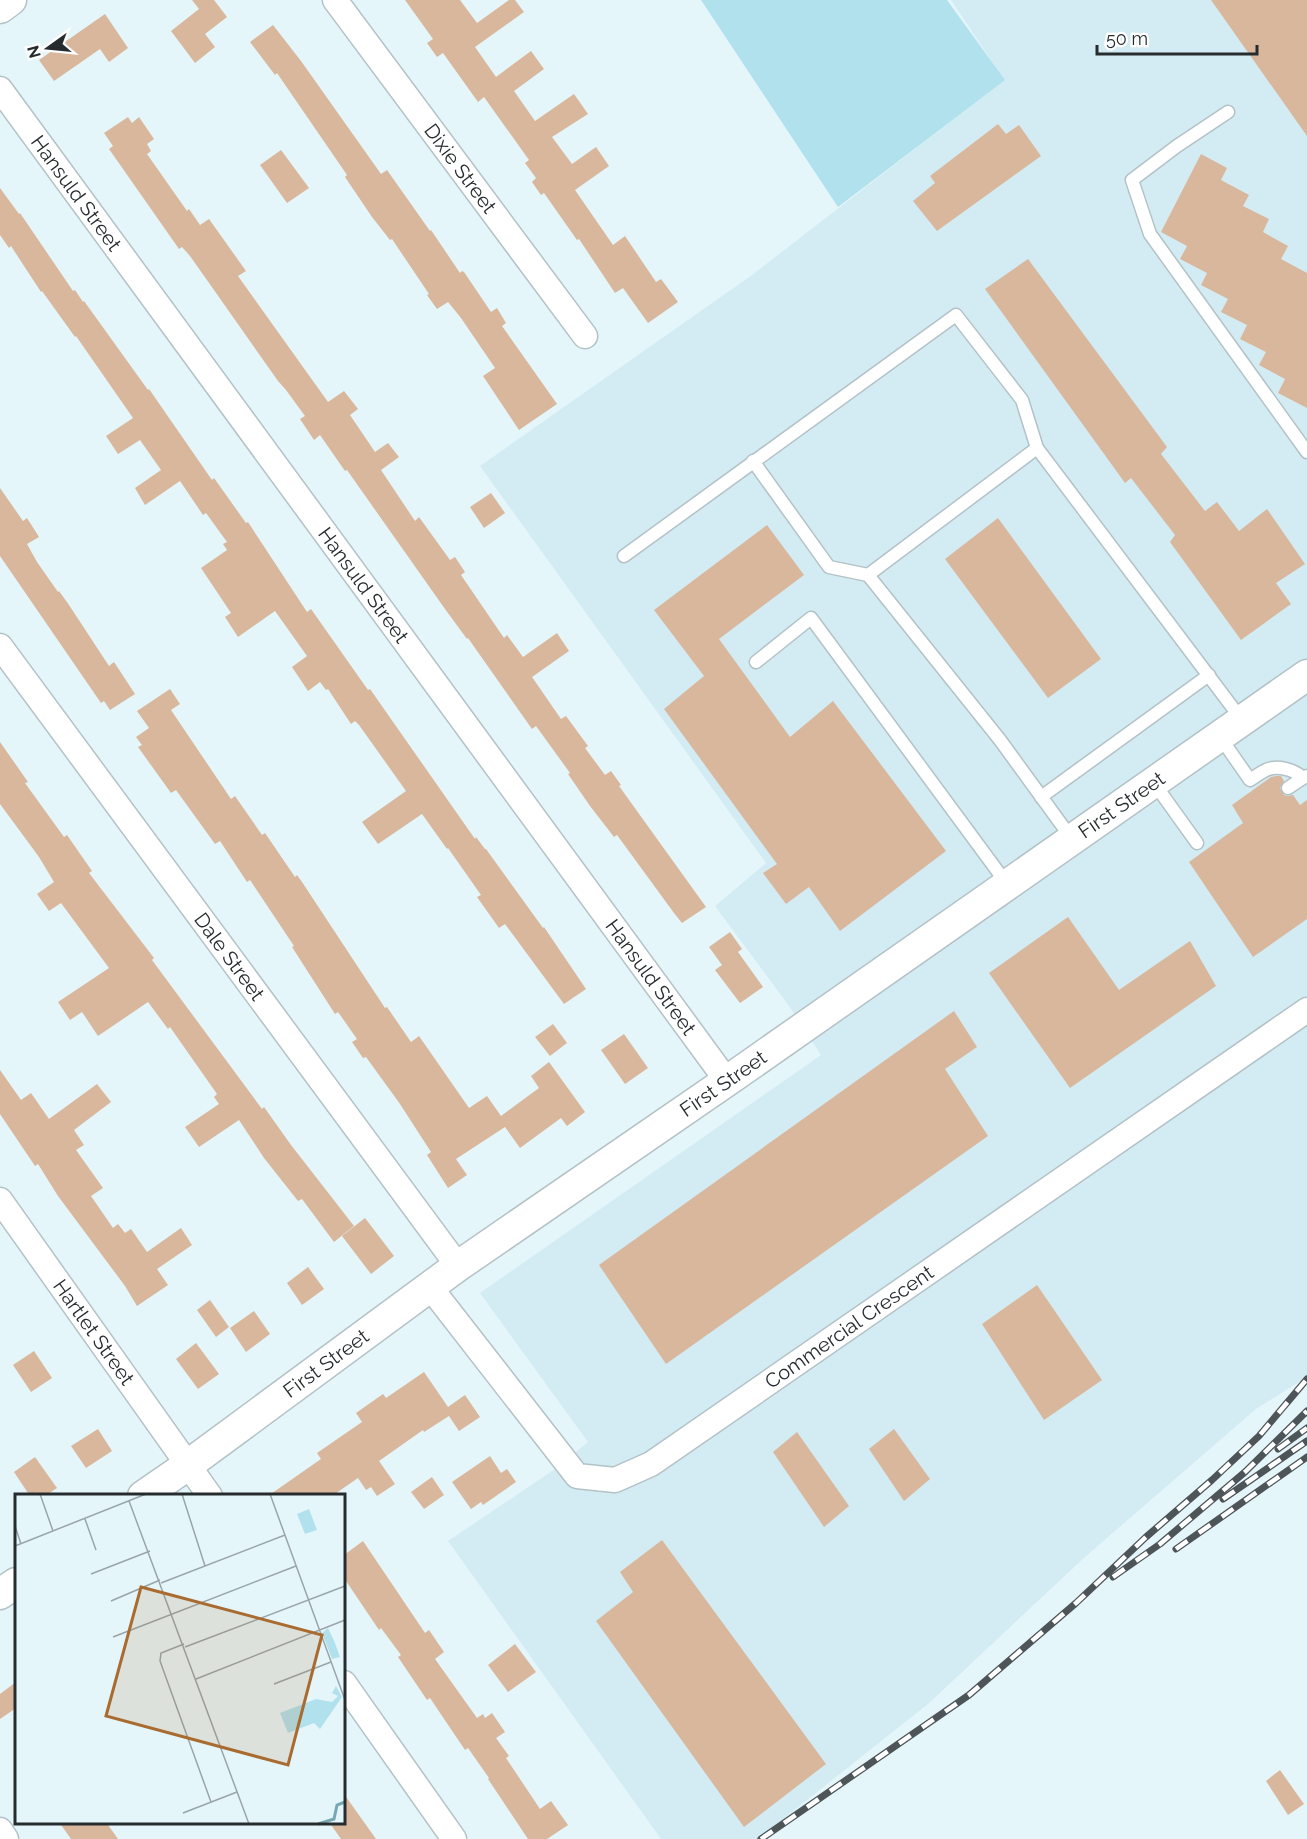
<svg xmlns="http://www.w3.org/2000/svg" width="1307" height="1839" font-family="Raleway,sans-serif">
	<rect width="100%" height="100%" fill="#e5f6fa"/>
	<polygon fill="#d3ecf3" points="951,0 1307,0 1307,1377 1256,1409 1085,1557 928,1704 758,1839 661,1839 448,1541 555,1469 588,1442 480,1293 821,1055 789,1006 715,906 766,863 480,466 752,275 1004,80"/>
	<polygon fill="#b1e1ed" points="701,0 947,0 1005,80 838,207"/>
	<g fill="#d8b79c">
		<polygon points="192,0 214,0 227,17 205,34 215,47 195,63 171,31 199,9"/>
		<polygon points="405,0 460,0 477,23 509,0 515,0 524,12 475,47 496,77 531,51 544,69 514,91 535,121 574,94 588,114 552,137 572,164 596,147 609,166 575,190 613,245 625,236 656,282 661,279 678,302 648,323 623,288 615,293 579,239 577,240 544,193 541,195 532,182 536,178 525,163 529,160 484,97 478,102 443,53 437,57 427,43 433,39"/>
		<polygon points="1211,0 1307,0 1307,136"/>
		<polygon points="105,14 128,48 109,62 100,49 54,81 39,60"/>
		<polygon points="273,25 301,61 381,174 387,170 430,231 431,230 460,273 462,271 464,272 491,312 497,308 506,323 502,326 557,404 519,430 483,376 495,368 461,318 448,302 437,309 427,295 429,294 392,239 390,240 372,217 345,177 347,175 277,73 275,75 250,42"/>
		<polygon points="128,117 132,123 139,117 154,139 147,144 151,151 147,154 187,211 189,209 200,225 209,219 246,271 238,276 328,402 344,391 358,409 350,415 375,452 388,443 399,457 381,470 415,521 419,517 450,560 455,557 465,572 461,575 504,638 507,635 523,657 557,633 569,651 532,677 561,719 566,716 588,746 585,748 605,775 611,771 621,785 619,786 706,907 682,923 674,913 617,835 614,837 590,806 568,774 570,773 536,726 532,729 468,638 467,639 445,609 347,470 345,471 320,435 314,440 300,419 305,416 286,390 278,381 190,256 182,247 179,249 109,149 113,146 104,133"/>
		<polygon points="998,124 1006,134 1019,125 1041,156 937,231 913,201 935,183 930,176"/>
		<polygon points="281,150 309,188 287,203 260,165"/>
		<polygon points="1201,154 1227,168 1221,180 1249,195 1243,206 1269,219 1263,232 1288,246 1281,259 1307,273 1307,408 1278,393 1285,379 1259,365 1266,352 1240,339 1247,325 1221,312 1228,299 1201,285 1207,273 1180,259 1187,246 1161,232"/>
		<polygon points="0,188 19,214 20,213 73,291 75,290 83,302 84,301 148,390 149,389 212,480 214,478 246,523 248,522 307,612 311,609 368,690 370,689 475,839 476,837 485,849 486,849 543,928 544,927 586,989 564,1004 505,924 499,928 477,897 481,895 448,848 447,849 422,814 378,844 362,822 406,791 359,725 355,721 351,724 328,689 326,690 320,682 308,691 292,667 307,656 275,611 238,637 225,617 231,613 201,568 227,550 223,544 227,542 206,513 203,515 180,481 145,505 135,488 161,470 140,440 118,454 106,436 133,418 76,336 75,337 42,291 41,292 11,246 9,248 0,235"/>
		<polygon points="1028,259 1167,447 1161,454 1205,511 1217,502 1239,531 1267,509 1305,564 1276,583 1291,604 1241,640 1170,542 1175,535 1131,478 1125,483 985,289"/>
		<polygon points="0,488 23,521 27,518 39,537 27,544 37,562 58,592 59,591 69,605 109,666 114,662 135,694 110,710 104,701 101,703 0,556"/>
		<polygon points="491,493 505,513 484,528 470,507"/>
		<polygon points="998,518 1101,659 1048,698 945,559"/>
		<polygon points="767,525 804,575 719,639 790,737 833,701 946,851 840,931 809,887 786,904 763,873 777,864 664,709 704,676 654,610"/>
		<polygon points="170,689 180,704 171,710 231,799 235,796 262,835 265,833 295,877 297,875 302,882 385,1008 387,1007 411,1042 419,1036 469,1108 487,1096 501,1116 539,1088 531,1076 549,1062 585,1112 567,1126 561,1118 520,1148 505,1127 456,1159 467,1175 448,1188 427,1155 431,1152 400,1104 366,1057 363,1058 352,1042 357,1039 338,1012 335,1014 292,947 294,946 250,880 247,882 220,841 215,844 176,790 171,793 138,747 142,745 136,737 149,728 137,711"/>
		<polygon points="0,742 28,782 25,783 64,837 67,835 92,871 89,873 154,958 152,960 262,1109 264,1107 291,1145 354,1226 334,1242 302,1199 298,1201 264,1158 239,1120 199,1147 185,1127 219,1104 214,1097 217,1094 170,1027 168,1029 148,1002 98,1036 82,1012 70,1020 58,1002 109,968 61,903 49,911 37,894 54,882 39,857 0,804"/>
		<polygon points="1276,776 1281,776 1284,781 1280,788 1284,795 1288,796 1293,795 1300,805 1307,800 1307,919 1253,957 1189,862 1243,823 1232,805 1271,777"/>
		<polygon points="1068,917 1119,990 1190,941 1216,986 1070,1088 989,973"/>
		<polygon points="730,932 742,949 738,952 763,987 740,1003 715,970 722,965 709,947"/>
		<polygon points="954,1011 977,1047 945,1069 988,1136 666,1364 599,1265"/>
		<polygon points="553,1024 567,1043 550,1056 535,1037"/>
		<polygon points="624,1034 648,1068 625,1084 601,1050"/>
		<polygon points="0,1070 21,1100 31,1093 49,1119 97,1084 111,1102 74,1130 84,1145 76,1150 103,1188 91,1196 113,1228 118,1224 125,1233 131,1229 147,1252 181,1228 192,1245 157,1269 168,1285 137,1306 125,1286 58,1196 38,1164 35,1166 0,1114"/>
		<polygon points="365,1218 394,1256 371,1274 342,1236"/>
		<polygon points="308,1267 324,1289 302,1305 287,1283"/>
		<polygon points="1037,1285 1102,1380 1044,1420 982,1324"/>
		<polygon points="210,1300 229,1327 216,1337 197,1310"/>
		<polygon points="254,1311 270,1334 246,1352 230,1328"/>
		<polygon points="196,1343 219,1374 198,1389 176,1359"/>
		<polygon points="34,1351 52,1378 31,1392 13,1365"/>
		<polygon points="424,1372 448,1407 465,1395 480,1417 459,1431 449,1416 424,1432 423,1430 379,1461 395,1484 377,1496 371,1487 366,1490 358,1478 332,1496 268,1496 321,1459 317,1453 362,1422 356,1413 383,1394 386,1398"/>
		<polygon points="98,1429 112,1451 86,1468 71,1446"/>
		<polygon points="894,1429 930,1479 904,1501 869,1449"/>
		<polygon points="797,1432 849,1506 824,1527 773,1452"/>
		<polygon points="490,1456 501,1473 507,1469 516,1482 483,1505 481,1502 471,1509 452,1482"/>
		<polygon points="35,1457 57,1488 45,1496 30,1496 14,1472"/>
		<polygon points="432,1477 444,1495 424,1509 411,1492"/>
		<polygon points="662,1540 826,1764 744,1827 596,1621 633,1592 620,1572"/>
		<polygon points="363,1541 425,1633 429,1630 444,1652 435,1659 477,1718 483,1714 485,1718 492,1713 505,1732 496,1738 509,1756 506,1758 540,1809 551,1801 568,1825 547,1839 528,1839 488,1779 489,1778 468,1748 465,1750 430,1698 427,1700 398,1657 401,1655 381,1628 379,1630 344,1578 344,1555"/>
		<polygon points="515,1644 536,1672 508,1692 488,1665"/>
		<polygon points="16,1682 16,1708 0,1719 0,1694"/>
		<polygon points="1280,1770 1304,1804 1288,1815 1266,1781"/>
		<polygon points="344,1794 376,1839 341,1839 329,1822 344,1822"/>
		<polygon points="59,1822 106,1822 118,1839 71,1839"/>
	</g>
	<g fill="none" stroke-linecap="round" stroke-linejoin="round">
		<g stroke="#b3c2c6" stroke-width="15">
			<g id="service">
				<polyline points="1228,112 1177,146 1132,180 1150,234 1307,452"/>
				<polyline points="1037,448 868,575 1000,740 1072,839"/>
				<polyline points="753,461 829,567 868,575"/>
				<polyline points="624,556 956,315 1022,400 1037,448 1242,720"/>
				<polyline points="756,662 811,618 1007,884"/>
				<path d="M1220,737L1250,780C1264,771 1269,765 1286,769C1294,771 1298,773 1303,778L1307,776"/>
				<polyline points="1154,783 1197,843"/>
				<polyline points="1288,788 1303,778"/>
				<polyline points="1041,797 1209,675"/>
			</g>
		</g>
		<g stroke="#b3c2c6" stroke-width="27">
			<g id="minor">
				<path id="s1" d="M335,0L585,336"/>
				<path id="s2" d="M0,89L727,1081"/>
				<path id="s3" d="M0,646L458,1266"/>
				<path id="s4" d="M0,1200L210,1496"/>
				<path id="s5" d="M430,1287L577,1476L615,1480L651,1464L1307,1010"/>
				<polyline points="344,1683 454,1839"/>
				<polyline points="0,1830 6,1839"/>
			</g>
		</g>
		<g stroke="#b3c2c6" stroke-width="33">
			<g id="tertiary">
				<polyline points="0,8 11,0"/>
				<path id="s6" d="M143,1496L188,1465L458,1266L727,1081L1307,675"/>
				<polyline points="0,1594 16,1583"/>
			</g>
		</g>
		<use href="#service" stroke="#fff" stroke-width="12"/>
		<use href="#minor" stroke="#fff" stroke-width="24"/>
		<use href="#tertiary" stroke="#fff" stroke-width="30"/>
		<g stroke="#4d5558" stroke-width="7">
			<g id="rail">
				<polyline points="1278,1449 1307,1428"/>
				<polyline points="1223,1499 1307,1441"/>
				<polyline points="1176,1549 1307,1457"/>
				<polyline points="1113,1577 1160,1544 1245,1472 1307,1411"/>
				<polyline points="761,1839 969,1695 1076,1603 1146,1537 1212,1480 1259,1436 1307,1379"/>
			</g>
		</g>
		<use href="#rail" stroke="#fff" stroke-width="4.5" stroke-dasharray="14" stroke-linecap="butt"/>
	</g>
	<g text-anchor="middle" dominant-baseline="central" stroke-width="5" stroke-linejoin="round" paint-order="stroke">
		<g font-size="20" fill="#262c2e" stroke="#fff">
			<text stroke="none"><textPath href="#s1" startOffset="210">Dixie Street</textPath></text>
			<text stroke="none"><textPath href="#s2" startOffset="129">Hansuld Street</textPath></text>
			<text stroke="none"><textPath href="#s2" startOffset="615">Hansuld Street</textPath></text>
			<text stroke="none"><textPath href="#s6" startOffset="1198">First Street</textPath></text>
			<text stroke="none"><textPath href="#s3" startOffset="386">Dale Street</textPath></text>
			<text stroke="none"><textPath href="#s2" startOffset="1101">Hansuld Street</textPath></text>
			<text stroke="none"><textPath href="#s6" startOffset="712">First Street</textPath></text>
			<text stroke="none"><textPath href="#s5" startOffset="558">Commercial Crescent</textPath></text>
			<text stroke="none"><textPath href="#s4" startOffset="162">Hartlet Street</textPath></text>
			<text stroke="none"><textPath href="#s6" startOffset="226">First Street</textPath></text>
		</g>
	</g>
	<g transform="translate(15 1494)">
		<rect width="330" height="330" fill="#e5f6fa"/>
		<path d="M294,15L302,36L290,40L282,20ZM313,134L320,149L325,163L317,165L307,139ZM321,192L327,203L305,235L299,229L273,239L265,219L301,205L317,208L323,202L317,199Z" fill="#b1e1ed"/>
		<path fill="none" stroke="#77a7b3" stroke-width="3" d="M303,330L319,325L322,311L330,308"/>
		<path fill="none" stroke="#99a5a8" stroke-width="1.5" d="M25,0L38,37M167,0L190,72M255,0L330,206M114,7L234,330M70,25L81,56M0,32L6,50M0,52L131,0M76,80L135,57M146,89L270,41M96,107L145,86M98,143L281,72M169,150L146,159L145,167L196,308M170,153L330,92M181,185L330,126M259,190L316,168M168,319L222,298"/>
		<path fill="#a96b30" fill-opacity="0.15" stroke="#a96b30" stroke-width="3" d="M126,93L307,141L273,271L91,222Z"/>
		<rect width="330" height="330" fill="none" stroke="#262c2e" stroke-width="3"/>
	</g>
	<g transform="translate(48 48) rotate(255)" stroke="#ffffff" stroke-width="4.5" paint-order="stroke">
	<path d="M0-4.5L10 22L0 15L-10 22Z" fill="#262c2e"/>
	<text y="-9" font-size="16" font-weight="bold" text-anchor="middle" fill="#262c2e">N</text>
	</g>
	<path d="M1097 45v9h160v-9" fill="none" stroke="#262c2e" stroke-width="3"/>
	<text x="1106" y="45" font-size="18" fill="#262c2e" stroke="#ffffff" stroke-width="4.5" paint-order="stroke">50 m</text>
</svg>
